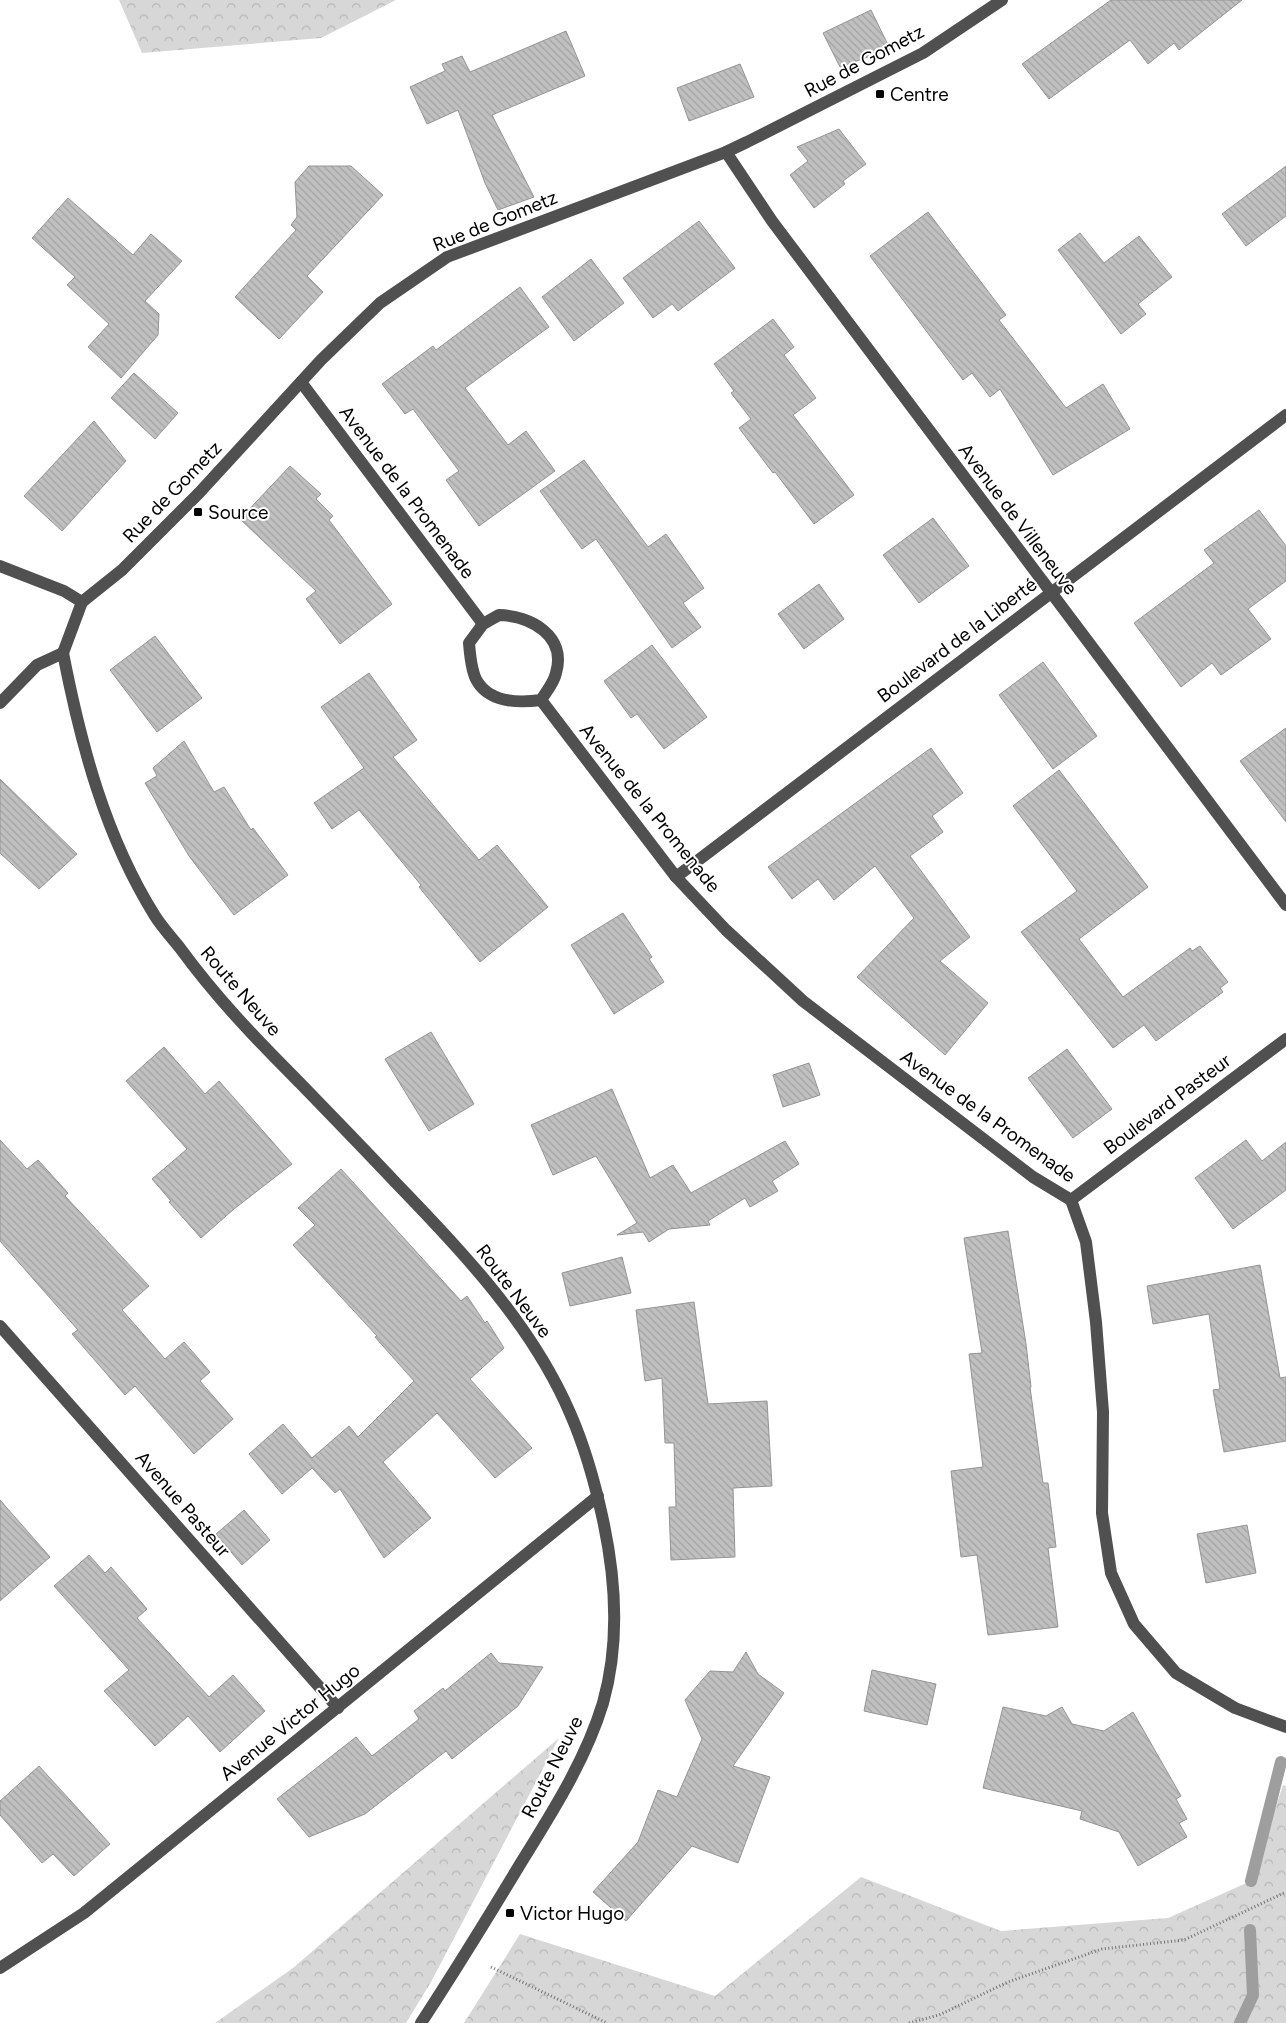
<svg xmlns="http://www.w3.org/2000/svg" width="1286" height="2023" font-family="Figtree,sans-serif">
	<defs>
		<pattern id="forest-crowns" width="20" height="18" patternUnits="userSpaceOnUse" patternTransform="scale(1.25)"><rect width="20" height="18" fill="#d7d7d7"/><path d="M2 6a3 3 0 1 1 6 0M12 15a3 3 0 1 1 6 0" fill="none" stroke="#b7b7b7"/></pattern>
		<pattern id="building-back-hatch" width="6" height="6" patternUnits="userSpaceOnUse" patternTransform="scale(1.25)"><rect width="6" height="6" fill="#c0c0c0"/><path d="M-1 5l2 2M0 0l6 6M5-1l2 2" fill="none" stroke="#a3a3a3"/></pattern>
	</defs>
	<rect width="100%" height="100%" fill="#fff"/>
	<g fill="url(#forest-crowns)">
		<polygon points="119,0 396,0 321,38 142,53"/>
		<polygon points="559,1738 431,1982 406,2023 215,2023 293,1968"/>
		<polygon points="1283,1785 1286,1786 1286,2023 464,2023 520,1934 715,1996 861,1877 1001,1931 1168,1918 1251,1881"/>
	</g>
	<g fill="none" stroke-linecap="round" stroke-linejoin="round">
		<g stroke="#9e9e9e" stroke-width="12">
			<polyline points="1251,1881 1281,1762"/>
			<polyline points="1240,2023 1253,1995 1250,1930"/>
		</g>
	</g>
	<g fill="url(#building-back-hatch)" stroke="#949494">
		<polygon points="1111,0 1242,0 1179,50 1174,43 1148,64 1130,40 1049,99 1022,64"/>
		<polygon points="871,10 890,49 840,67 823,33"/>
		<polygon points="566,31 585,76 492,115 534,197 498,210 485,183 458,110 427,124 410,87 445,71 442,64 462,56 470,72"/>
		<polygon points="740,64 754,97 689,121 677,88"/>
		<polygon points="839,129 866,164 843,181 845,184 814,208 790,175 808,161 797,147"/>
		<polygon points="309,166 351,166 383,195 307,276 323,292 279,339 235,297 296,230 291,225 297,217 295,182"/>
		<polygon points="1286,166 1286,216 1246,246 1222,214"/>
		<polygon points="68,198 133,255 151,234 182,261 145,301 159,314 158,335 121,378 88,347 109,324 67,285 75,277 32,238"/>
		<polygon points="928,212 1006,315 999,320 1066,408 1103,384 1130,429 1053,475 1000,389 990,397 972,373 963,380 870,256"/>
		<polygon points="699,221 735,268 678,311 672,304 653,318 623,278"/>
		<polygon points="1080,233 1104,263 1139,236 1172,277 1138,304 1146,314 1121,334 1058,250"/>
		<polygon points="591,259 624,303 574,341 542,297"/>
		<polygon points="520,287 549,327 465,388 508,445 526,431 555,471 479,526 446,480 459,471 413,409 405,414 382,384 433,346 436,350"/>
		<polygon points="773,319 794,347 784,355 816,398 793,415 854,495 814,524 775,472 773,473 739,428 751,419 731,393 734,391 714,364"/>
		<polygon points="134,373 178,413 155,439 111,398"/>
		<polygon points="94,421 126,461 62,531 24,496"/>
		<polygon points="584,460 648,547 666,534 704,588 683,603 701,627 672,648 596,539 582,549 540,491"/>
		<polygon points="290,466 321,494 316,499 333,516 329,520 392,604 340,644 306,599 316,591 240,519"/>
		<polygon points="1259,510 1286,546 1286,581 1248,609 1271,639 1221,675 1212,663 1181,687 1134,623 1214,563 1204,550"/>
		<polygon points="933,518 969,566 919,603 883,555"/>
		<polygon points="819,584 844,619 804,649 778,614"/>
		<polygon points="155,636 202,698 157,732 110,670"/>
		<polygon points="652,645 707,717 664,749 637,714 631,718 604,681"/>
		<polygon points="1043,662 1097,736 1053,769 999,695"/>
		<polygon points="369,673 417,740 393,757 479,860 497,845 548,907 480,962 419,887 421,885 359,810 332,829 314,803 364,768 321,707"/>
		<polygon points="1286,728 1286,822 1240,761"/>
		<polygon points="184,741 214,792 224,787 251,830 253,828 288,875 234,915 189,856 145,783 157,776 153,768"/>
		<polygon points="931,748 963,793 932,816 943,832 910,856 970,937 940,961 988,1003 945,1055 857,977 914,918 875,866 834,900 818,879 792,899 768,867"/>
		<polygon points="1059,770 1148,887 1079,939 1123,997 1190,948 1192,951 1200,946 1228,982 1220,988 1223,992 1156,1041 1144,1025 1113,1048 1021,932 1077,891 1013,806"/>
		<polygon points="0,779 77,854 39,889 0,853"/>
		<polygon points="623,913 652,957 649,959 664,982 614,1014 571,945"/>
		<polygon points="431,1032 474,1104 429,1131 385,1059"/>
		<polygon points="164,1047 205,1094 219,1081 292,1164 234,1209 201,1238 169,1202 171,1201 152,1179 187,1149 126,1081"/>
		<polygon points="1067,1049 1112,1109 1073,1138 1028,1078"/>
		<polygon points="809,1063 820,1095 783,1107 773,1075"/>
		<polygon points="612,1089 650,1178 673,1165 691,1193 785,1141 799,1164 772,1181 778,1191 750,1207 745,1198 708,1221 710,1225 669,1229 649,1242 643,1232 617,1235 637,1223 596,1156 553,1175 531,1125"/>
		<polygon points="0,1140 27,1169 38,1160 68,1193 65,1196 149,1286 122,1310 165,1359 184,1342 210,1372 200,1381 233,1419 194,1454 135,1386 125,1395 72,1334 78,1330 0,1241"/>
		<polygon points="1246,1140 1262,1161 1286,1142 1286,1190 1233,1229 1195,1178"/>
		<polygon points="341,1169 461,1301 467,1296 485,1323 487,1321 504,1348 470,1379 532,1448 495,1478 437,1413 383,1462 431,1518 384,1558 340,1489 335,1493 312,1468 282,1494 249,1454 283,1424 312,1458 349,1426 358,1437 414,1381 375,1337 377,1336 293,1245 315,1225 298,1208"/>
		<polygon points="1008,1231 1026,1344 1031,1387 1030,1387 1043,1483 1048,1483 1056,1547 1048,1548 1058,1627 988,1635 977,1555 961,1557 951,1471 983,1467 969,1354 982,1353 964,1238"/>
		<polygon points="622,1257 631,1293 570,1306 562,1273"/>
		<polygon points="1260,1265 1280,1378 1286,1377 1286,1441 1224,1452 1213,1390 1220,1389 1209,1314 1153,1324 1147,1286"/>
		<polygon points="694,1302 708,1404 767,1401 772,1486 733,1488 735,1557 671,1560 669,1507 676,1507 674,1443 665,1443 662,1378 645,1381 636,1310"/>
		<polygon points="0,1500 50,1557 0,1601"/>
		<polygon points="244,1510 270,1540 242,1565 216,1534"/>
		<polygon points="1247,1525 1256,1573 1206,1583 1197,1534"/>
		<polygon points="89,1555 105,1573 111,1567 147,1609 137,1618 209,1697 233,1675 265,1711 220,1752 188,1716 155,1746 104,1691 129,1670 54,1586"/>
		<polygon points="746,1652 758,1674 784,1693 733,1766 770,1777 738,1863 692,1846 626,1921 593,1892 638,1842 658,1790 677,1797 702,1739 685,1700 710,1671 733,1672"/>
		<polygon points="491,1653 499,1663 543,1667 518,1706 452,1759 446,1751 365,1814 309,1837 277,1799 356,1737 372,1756 419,1719 414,1711 443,1688 445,1691"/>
		<polygon points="872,1670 936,1684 927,1725 864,1711"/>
		<polygon points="1003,1707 1046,1716 1062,1707 1072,1724 1104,1731 1133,1712 1181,1796 1176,1799 1187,1819 1179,1823 1187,1837 1138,1866 1119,1832 1080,1819 1082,1811 983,1788"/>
		<polygon points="39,1766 110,1844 74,1876 53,1854 42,1863 0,1815 0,1801"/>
	</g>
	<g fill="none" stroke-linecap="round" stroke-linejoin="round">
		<g stroke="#727272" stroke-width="3" stroke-dasharray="1 2.5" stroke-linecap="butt">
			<polyline points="491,1967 607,2023"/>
			<polyline points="909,2023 939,2015 1008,1982 1102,1949 1184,1940 1286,1892"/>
		</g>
		<g stroke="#505050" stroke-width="12">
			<polyline points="726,152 772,221 1286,905"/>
			<polyline points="301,382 483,624"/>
			<polyline points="0,566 64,591 82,602"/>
			<path d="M499,615C531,616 567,636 556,673C554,683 546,692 541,700C519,703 490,703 477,681C471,671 470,654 469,643L483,624Z"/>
			<path d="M63,653C81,745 105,836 155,916C162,927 172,938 180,948C215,996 255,1038 297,1080C330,1114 364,1149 397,1184C463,1252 532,1325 570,1413C585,1447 595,1483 603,1520C616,1580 620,1643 603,1703C585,1762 551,1814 519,1866C487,1919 455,1971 421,2023"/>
			<polyline points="63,653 82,602 122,570 199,493 321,360 380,303 447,257 726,152 747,142 923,53 1002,0"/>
			<polyline points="541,700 676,877 726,930 803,1001 1033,1177 1071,1200 1086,1242 1096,1322 1103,1412 1102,1513 1111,1573 1134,1624 1176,1673 1235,1708 1286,1727"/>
			<polyline points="0,703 37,665 63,653"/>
			<polyline points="676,877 1286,415"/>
			<polyline points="1071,1200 1286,1039"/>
			<polyline points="0,1326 338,1708"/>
			<polyline points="0,1968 84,1913 598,1496"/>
		</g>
	</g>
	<g fill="#000" stroke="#fff" stroke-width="2">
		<rect x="875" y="89" width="10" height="10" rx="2.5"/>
		<rect x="193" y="507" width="10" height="10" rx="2.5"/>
		<rect x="505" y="1908" width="10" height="10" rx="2.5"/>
	</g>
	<g text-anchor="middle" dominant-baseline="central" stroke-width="4" stroke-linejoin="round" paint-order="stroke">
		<g font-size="19" fill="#000" stroke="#fff">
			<text transform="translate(864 61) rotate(-28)">Rue de Gometz</text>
			<text transform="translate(495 221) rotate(-22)">Rue de Gometz</text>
			<text transform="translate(172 492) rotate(-46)">Rue de Gometz</text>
			<text transform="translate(407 492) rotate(53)">Avenue de la Promenade</text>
			<text transform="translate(1018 519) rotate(53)">Avenue de Villeneuve</text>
			<text transform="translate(957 640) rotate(-37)">Boulevard de la Liberté</text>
			<text transform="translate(650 808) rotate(51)">Avenue de la Promenade</text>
			<text transform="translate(241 991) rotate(49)">Route Neuve</text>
			<text transform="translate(1167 1104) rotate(-37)">Boulevard Pasteur</text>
			<text transform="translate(988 1116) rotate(36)">Avenue de la Promenade</text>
			<text transform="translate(514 1291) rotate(53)">Route Neuve</text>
			<text transform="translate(183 1504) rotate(49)">Avenue Pasteur</text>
			<text transform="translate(290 1722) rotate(-39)">Avenue Victor Hugo</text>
			<text transform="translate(552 1767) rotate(-63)">Route Neuve</text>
		</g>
		<g font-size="19" fill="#000" stroke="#fff" text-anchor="start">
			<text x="890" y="94">Centre</text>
			<text x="208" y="512">Source</text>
			<text x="520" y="1913">Victor Hugo</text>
		</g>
	</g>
</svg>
